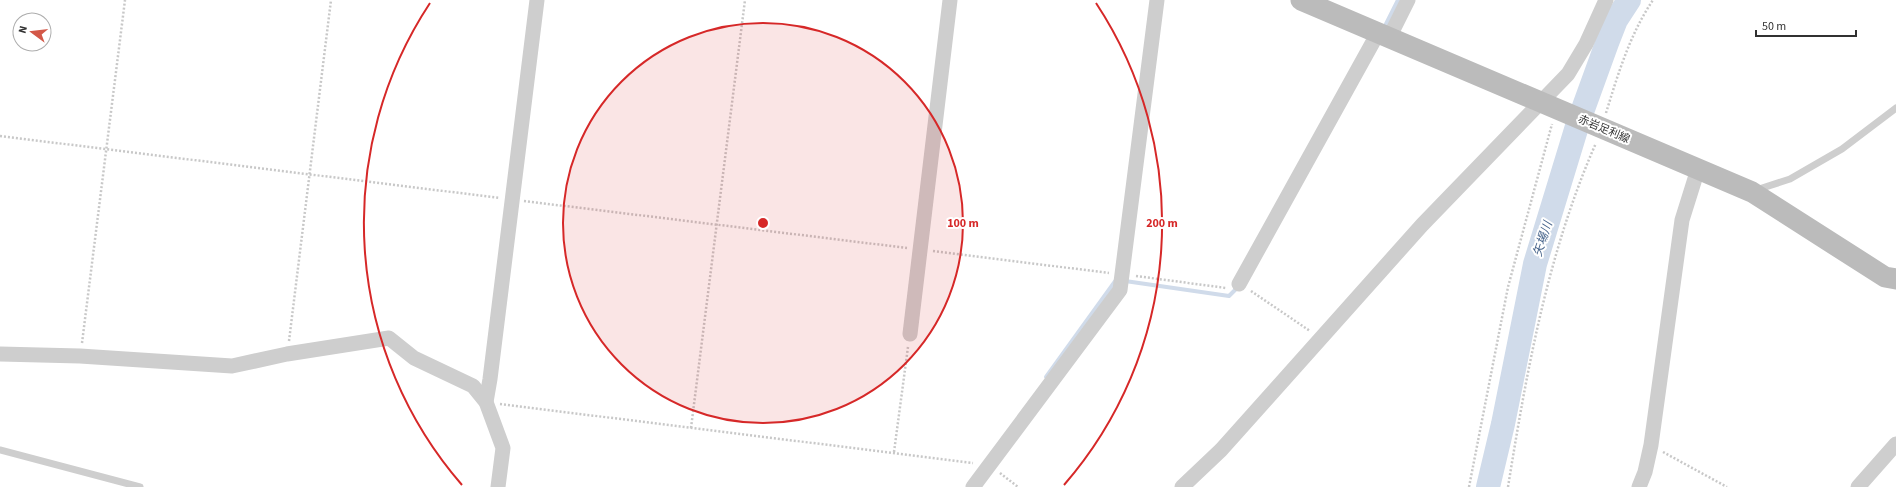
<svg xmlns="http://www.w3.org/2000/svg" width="1896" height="487" font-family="'Source Sans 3','Noto Sans JP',sans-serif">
	<rect width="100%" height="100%" fill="#fff"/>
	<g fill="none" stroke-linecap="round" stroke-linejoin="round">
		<g stroke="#d0dbea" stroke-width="4">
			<polyline points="1383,30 1398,0"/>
			<polyline points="1125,281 1229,296 1238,287"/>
			<polyline points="1046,377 1116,280"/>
		</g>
		<polyline stroke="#d0dbea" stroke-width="24" points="1488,487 1503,424 1535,264 1578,123 1607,43 1616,20 1629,0"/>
		<g stroke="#c8c8c8" stroke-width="2.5" stroke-dasharray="2 2" stroke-linecap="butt">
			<path d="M1606,113C1618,74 1630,34 1653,0"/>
			<polyline points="0,136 500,198"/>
			<polyline points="524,201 907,248"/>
			<polyline points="933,251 1109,273"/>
			<polyline points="1136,276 1226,288"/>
			<polyline points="1251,291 1310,331"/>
			<polyline points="289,341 331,0"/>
			<polyline points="82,343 125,0"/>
			<polyline points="500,404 973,463"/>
			<polyline points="691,428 745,0"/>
			<polyline points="894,452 908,347"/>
			<polyline points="1663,452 1727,487"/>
			<polyline points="1000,473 1018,487"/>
			<polyline points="1469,487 1508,287 1552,124"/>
			<path d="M1508,487C1527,369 1548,252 1596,143"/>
		</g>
		<g stroke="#cecece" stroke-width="7">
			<polyline points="1756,190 1790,179 1842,149 1896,108"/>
			<polyline points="0,450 140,487"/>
		</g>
		<g stroke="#cecece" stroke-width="15">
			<polyline points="1389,38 1408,0"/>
			<polyline points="1239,284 1378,33"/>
			<polyline points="910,334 950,0"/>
			<polyline points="0,354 80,356 232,366 287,354 389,338 414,358 473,386 486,402 503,448 498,487"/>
			<polyline points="486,402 490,379 537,0"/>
			<polyline points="973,487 1120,290 1157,0"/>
			<polyline points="1182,487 1221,450 1422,225 1568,74 1586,44 1606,0"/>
			<polyline points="1639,487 1645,472 1651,445 1682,220 1698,169"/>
			<polyline points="1858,487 1896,444"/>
		</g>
		<polyline stroke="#bbb" stroke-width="21" points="1301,0 1752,192 1885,277 1896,279"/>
	</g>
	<circle cx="763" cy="223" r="200" fill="#d62828" fill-opacity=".12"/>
	<g fill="none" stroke="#d62828" stroke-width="2">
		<circle cx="763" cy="223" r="200"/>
		<path d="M462 485A399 399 0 0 1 430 3M1096 3A399 399 0 0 1 1064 485"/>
	</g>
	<g text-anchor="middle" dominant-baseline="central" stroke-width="4" stroke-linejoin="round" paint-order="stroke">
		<g font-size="11" fill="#313131" stroke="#fff">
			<text transform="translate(1604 129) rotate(23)">赤岩足利線</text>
		</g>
		<g font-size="12" font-style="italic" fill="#47648b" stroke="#fff">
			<text transform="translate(1543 239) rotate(-72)">矢場川</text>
		</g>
	</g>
	<circle cx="763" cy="223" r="6" fill="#d62828" stroke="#fff" stroke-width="2"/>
	<g font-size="12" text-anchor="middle" font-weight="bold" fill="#d62828" stroke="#fff" stroke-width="4" stroke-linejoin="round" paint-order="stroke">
		<text x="963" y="227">100 m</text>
		<text x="1162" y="227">200 m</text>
	</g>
	<g transform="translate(32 32) rotate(285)"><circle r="19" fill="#ffffff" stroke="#adadad"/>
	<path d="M0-3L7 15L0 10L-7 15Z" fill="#d35848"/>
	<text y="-6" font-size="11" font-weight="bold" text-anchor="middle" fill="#313131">N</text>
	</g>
	<path d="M1756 30v6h100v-6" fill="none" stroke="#313131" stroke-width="2"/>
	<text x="1762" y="30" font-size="12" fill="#313131" stroke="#ffffff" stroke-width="3" paint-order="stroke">50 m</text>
</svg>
